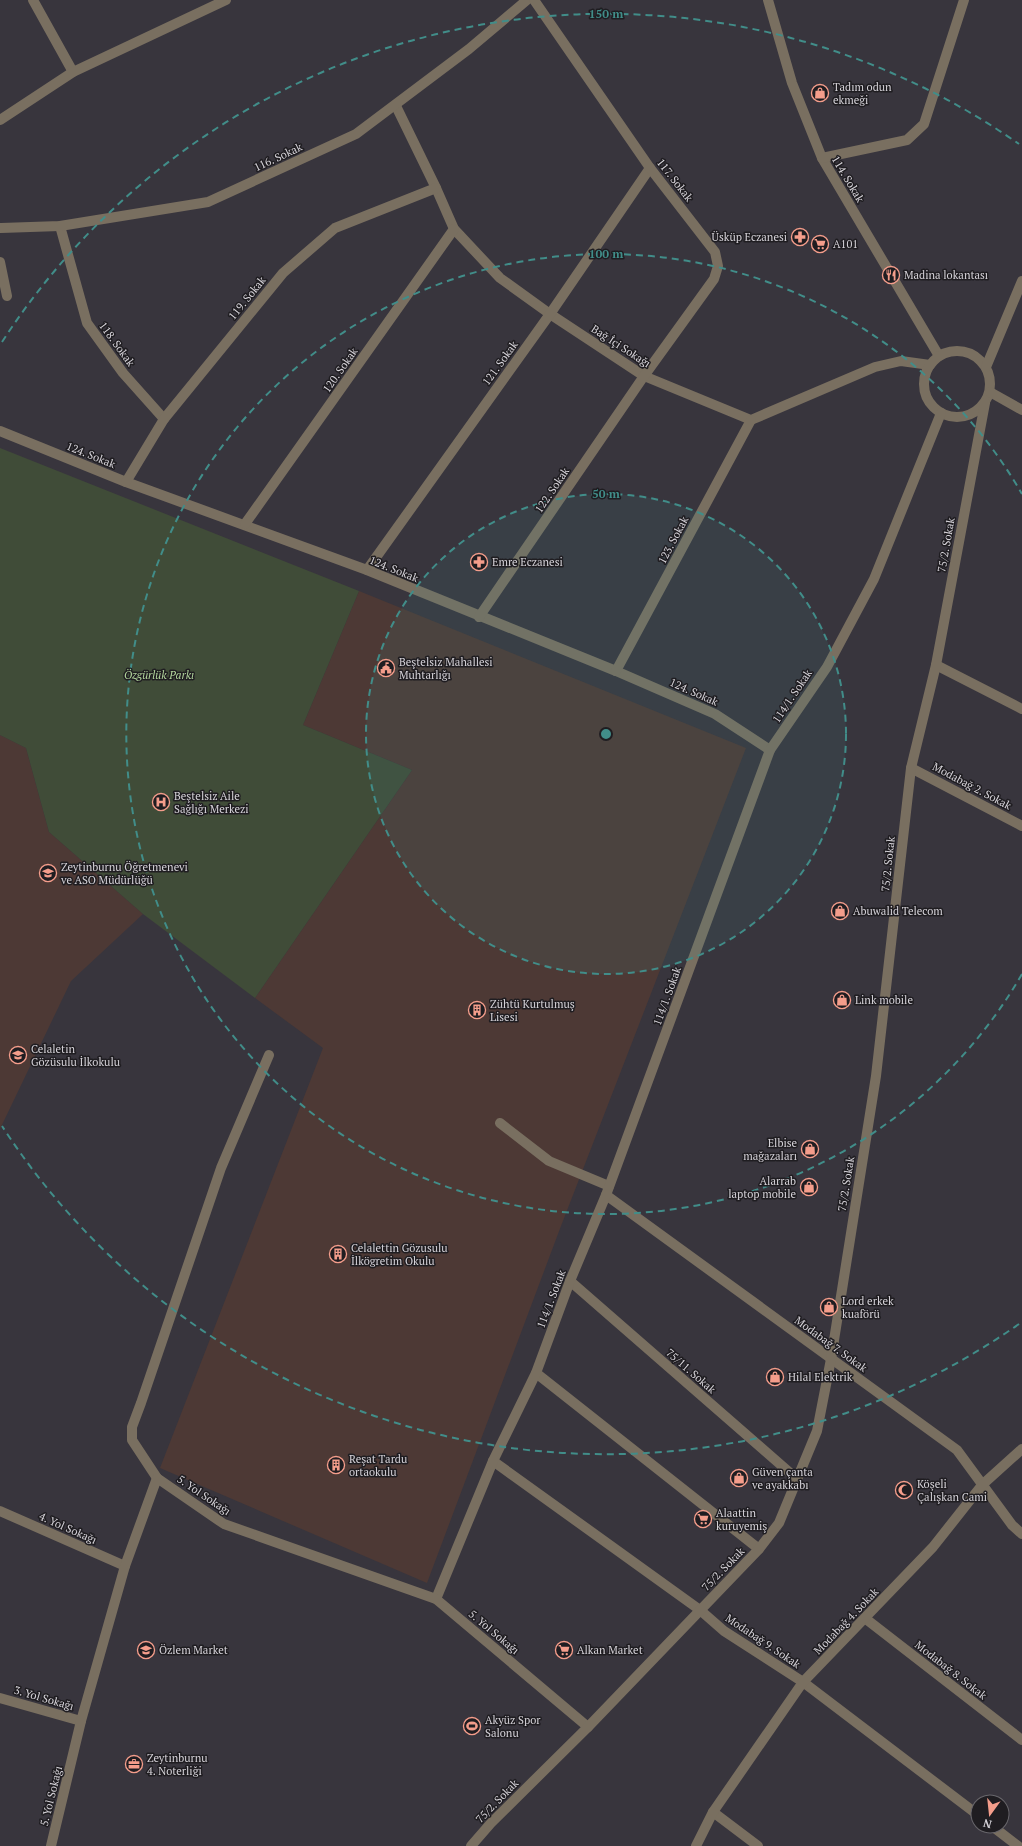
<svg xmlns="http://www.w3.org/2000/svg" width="1022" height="1846" font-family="'PT Serif',serif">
	<rect width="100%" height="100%" fill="#38353d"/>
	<g fill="#4d3935">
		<polygon points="359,591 746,748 561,1226 427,1583 160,1468 323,1048 255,998 412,770 303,725"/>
		<polygon points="0,735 26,748 49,832 143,914 71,981 0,1129"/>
	</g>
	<polygon fill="#404c38" points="0,448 359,591 303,725 412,770 255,998 143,914 49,832 26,748 0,735"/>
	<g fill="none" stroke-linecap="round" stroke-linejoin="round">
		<g stroke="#796f60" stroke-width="10">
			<polyline points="33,0 73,72"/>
			<polyline points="768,0 792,83 822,158 939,356"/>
			<polyline points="396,106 436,188 454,229 500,278 550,314 644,376 751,420 875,367 901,361 930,365"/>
			<polyline points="0,120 73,72 226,0"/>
			<polyline points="822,158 907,140 924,124 964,0"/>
			<polyline points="60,226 87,323 123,373 164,419"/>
			<polyline points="1,228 60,226 208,202 356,134 469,49 527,0"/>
			<polyline points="0,262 7,296"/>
			<circle cx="957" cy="384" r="33"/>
			<polyline points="986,367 1022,281"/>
			<polyline points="990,392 1022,410"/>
			<polyline points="0,431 126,482 367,570 616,671 715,714 770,750"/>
			<polyline points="126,482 164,419 283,273 335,228 436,188"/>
			<polyline points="245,524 454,229"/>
			<polyline points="367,570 550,314 650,168"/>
			<polyline points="479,617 644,376 714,279 718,266 715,252 650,168 534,0"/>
			<polyline points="936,665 1022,709"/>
			<polyline points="616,671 751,420"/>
			<polyline points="911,768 1022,826"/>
			<polyline points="500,1123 549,1161 609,1186"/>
			<polyline points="606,1195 957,1450 1012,1525 1022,1534"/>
			<polyline points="570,1281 797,1479"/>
			<polyline points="536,1373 759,1549"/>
			<polyline points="493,1461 700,1610 724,1631 803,1682 978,1815"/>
			<polyline points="157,1478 132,1440 132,1427 141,1403 221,1168 269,1055"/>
			<polyline points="0,1511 125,1566"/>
			<polyline points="436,1599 493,1461 536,1373 570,1281 606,1195 770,750 827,667 874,579 941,413"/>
			<polyline points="866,1619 1022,1740"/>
			<polyline points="0,1698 81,1721"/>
			<polyline points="713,1812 758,1846"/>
			<polyline points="992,1826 1018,1846"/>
			<polyline points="51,1846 81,1721 125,1566 157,1478 224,1524 436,1599 588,1727"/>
			<polyline points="471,1846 491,1823 588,1727 759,1549 779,1523 817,1431 831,1359 876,1076 911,768 936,665 985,403"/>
			<polyline points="696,1846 713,1812 803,1682 933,1547 982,1485 1022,1449"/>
		</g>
	</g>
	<circle cx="606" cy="734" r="240" fill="#418d89" fill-opacity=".12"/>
	<g fill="none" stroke="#418d89" stroke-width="2" stroke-dasharray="7 5">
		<circle cx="606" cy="734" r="240"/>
		<path d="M1022 974A480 480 0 1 1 1022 494"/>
		<path d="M1019 1324A720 720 0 0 1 2 1126M2 342A720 720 0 0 1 1019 144"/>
	</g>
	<defs>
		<g id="shop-ring" transform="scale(0.9)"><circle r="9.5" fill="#1f1d21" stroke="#f49d8b" stroke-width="1.5"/><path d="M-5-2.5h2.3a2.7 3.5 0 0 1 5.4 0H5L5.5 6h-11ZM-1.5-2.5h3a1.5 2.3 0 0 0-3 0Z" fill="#f49d8b"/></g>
		<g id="pharmacy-ring" transform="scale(0.9)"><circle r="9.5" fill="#1f1d21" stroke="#f49d8b" stroke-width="1.5"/><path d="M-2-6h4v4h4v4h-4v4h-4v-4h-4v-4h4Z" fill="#f49d8b"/></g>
		<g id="supermarket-ring" transform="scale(0.9)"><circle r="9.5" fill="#1f1d21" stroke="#f49d8b" stroke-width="1.5"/><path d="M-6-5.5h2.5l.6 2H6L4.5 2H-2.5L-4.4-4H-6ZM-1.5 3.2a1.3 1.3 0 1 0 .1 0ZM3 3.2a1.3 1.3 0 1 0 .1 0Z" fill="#f49d8b"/></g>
		<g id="restaurant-ring" transform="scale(0.9)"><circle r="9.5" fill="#1f1d21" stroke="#f49d8b" stroke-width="1.5"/><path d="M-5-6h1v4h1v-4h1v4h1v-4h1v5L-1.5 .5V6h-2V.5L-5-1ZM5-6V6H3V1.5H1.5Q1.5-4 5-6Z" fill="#f49d8b"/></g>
		<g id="civic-ring" transform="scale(0.9)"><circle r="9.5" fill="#1f1d21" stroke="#f49d8b" stroke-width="1.5"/><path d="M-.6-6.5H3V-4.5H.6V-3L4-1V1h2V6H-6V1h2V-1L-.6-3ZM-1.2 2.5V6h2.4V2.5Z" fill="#f49d8b"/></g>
		<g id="hospital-ring" transform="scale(0.9)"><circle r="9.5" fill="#1f1d21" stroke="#f49d8b" stroke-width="1.5"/><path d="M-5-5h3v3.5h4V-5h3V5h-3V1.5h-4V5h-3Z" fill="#f49d8b"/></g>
		<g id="school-ring" transform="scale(0.9)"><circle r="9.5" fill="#1f1d21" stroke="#f49d8b" stroke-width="1.5"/><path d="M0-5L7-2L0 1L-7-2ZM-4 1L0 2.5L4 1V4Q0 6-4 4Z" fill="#f49d8b"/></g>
		<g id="building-ring" transform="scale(0.9)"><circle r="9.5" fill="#1f1d21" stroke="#f49d8b" stroke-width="1.5"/><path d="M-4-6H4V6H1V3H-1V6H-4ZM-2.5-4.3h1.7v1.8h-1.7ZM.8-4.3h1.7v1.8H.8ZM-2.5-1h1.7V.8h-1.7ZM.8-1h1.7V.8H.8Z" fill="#f49d8b"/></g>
		<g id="mosque-ring" transform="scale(0.9)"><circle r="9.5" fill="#1f1d21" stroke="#f49d8b" stroke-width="1.5"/><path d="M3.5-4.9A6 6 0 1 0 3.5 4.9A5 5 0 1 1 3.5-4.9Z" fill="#f49d8b"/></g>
		<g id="stadium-ring" transform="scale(0.9)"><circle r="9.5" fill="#1f1d21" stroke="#f49d8b" stroke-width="1.5"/><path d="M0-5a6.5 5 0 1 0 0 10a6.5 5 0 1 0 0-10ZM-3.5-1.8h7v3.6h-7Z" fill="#f49d8b"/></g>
		<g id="office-ring" transform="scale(0.9)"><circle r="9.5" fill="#1f1d21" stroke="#f49d8b" stroke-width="1.5"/><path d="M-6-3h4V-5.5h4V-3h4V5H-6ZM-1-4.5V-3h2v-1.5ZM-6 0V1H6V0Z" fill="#f49d8b"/></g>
	</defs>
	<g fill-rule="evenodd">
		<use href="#shop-ring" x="820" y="93"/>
		<use href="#pharmacy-ring" x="800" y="237"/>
		<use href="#supermarket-ring" x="820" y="244"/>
		<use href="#restaurant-ring" x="891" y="275"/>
		<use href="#pharmacy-ring" x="479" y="562"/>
		<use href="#civic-ring" x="386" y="668"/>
		<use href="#hospital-ring" x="161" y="802"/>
		<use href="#school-ring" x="48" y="873"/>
		<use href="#shop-ring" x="840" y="911"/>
		<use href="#shop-ring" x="842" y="1000"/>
		<use href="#building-ring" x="477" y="1010"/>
		<use href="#school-ring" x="18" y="1055"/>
		<use href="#shop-ring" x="810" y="1149"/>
		<use href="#shop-ring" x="809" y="1187"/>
		<use href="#building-ring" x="338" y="1254"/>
		<use href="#shop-ring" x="829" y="1307"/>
		<use href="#shop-ring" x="775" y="1377"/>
		<use href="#building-ring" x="336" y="1465"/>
		<use href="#shop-ring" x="739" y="1478"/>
		<use href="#mosque-ring" x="904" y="1490"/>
		<use href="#supermarket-ring" x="703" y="1519"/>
		<use href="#school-ring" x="146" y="1650"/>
		<use href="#supermarket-ring" x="564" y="1650"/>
		<use href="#stadium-ring" x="472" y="1726"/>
		<use href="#office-ring" x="134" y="1764"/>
	</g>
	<g text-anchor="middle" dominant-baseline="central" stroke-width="3" stroke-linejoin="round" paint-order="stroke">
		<g font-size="11" fill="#d6d3d9" stroke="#1f1d21" text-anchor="start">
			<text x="833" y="87">Tadım odun<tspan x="833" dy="13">ekmeği</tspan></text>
			<text x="787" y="237" text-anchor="end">Üsküp Eczanesi</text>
			<text x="833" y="244">A101</text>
			<text x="904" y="275">Madina lokantası</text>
			<text x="492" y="562">Emre Eczanesi</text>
			<text x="399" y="662">Beştelsiz Mahallesi<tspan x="399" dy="13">Muhtarlığı</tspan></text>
			<text x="174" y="796">Beştelsiz Aile<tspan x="174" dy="13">Sağlığı Merkezi</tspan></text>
			<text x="61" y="867">Zeytinburnu Öğretmenevi<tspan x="61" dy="13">ve ASO Müdürlüğü</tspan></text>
			<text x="853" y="911">Abuwalid Telecom</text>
			<text x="855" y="1000">Link mobile</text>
			<text x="490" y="1004">Zühtü Kurtulmuş<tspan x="490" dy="13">Lisesi</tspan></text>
			<text x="31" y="1049">Celaletin<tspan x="31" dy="13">Gözüsulu İlkokulu</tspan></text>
			<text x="797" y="1143" text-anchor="end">Elbise<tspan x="797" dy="13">mağazaları</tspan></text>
			<text x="796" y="1181" text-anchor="end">Alarrab<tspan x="796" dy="13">laptop mobile</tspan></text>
			<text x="351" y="1248">Celalettin Gözusulu<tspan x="351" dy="13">İlkögretim Okulu</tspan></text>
			<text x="842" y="1301">Lord erkek<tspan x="842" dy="13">kuaförü</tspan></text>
			<text x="788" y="1377">Hilal Elektrik</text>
			<text x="349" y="1459">Reşat Tardu<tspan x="349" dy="13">ortaokulu</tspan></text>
			<text x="752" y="1472">Güven çanta<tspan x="752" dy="13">ve ayakkabı</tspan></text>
			<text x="917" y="1484">Köşeli<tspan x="917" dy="13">Çalışkan Cami</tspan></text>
			<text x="716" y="1513">Alaattin<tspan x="716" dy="13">kuruyemiş</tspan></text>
			<text x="159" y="1650">Özlem Market</text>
			<text x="577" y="1650">Alkan Market</text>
			<text x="485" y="1720">Akyüz Spor<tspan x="485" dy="13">Salonu</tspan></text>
			<text x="147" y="1758">Zeytinburnu<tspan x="147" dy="13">4. Noterliği</tspan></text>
		</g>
		<g font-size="11" fill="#d6d3d9" stroke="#1f1d21">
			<text transform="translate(278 157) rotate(-25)">116. Sokak</text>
			<text transform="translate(848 179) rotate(59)">114. Sokak</text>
			<text transform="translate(675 180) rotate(52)">117. Sokak</text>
			<text transform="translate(247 298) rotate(-51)">119. Sokak</text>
			<text transform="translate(117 344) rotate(54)">118. Sokak</text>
			<text transform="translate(621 346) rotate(33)">Bağ İçi Sokağı</text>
			<text transform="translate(500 363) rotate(-54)">121. Sokak</text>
			<text transform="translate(340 370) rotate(-55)">120. Sokak</text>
			<text transform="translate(91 455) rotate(22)">124. Sokak</text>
			<text transform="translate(552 490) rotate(-56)">122. Sokak</text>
			<text transform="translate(673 540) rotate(-62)">123. Sokak</text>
			<text transform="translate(946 545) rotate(-80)">75/2. Sokak</text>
			<text transform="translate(394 569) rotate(22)">124. Sokak</text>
			<text transform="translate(694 692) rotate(24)">124. Sokak</text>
			<text transform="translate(792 696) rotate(-56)">114/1. Sokak</text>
			<text transform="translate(972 786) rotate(28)">Modabağ 2. Sokak</text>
			<text transform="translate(888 864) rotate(-84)">75/2. Sokak</text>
			<text transform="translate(667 996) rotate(-70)">114/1. Sokak</text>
			<text transform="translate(846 1184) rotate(-81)">75/2. Sokak</text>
			<text transform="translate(551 1299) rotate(-69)">114/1. Sokak</text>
			<text transform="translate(831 1344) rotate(36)">Modabağ 7. Sokak</text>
			<text transform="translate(691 1371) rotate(41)">75/11. Sokak</text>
			<text transform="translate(204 1495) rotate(34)">5. Yol Sokağı</text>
			<text transform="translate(68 1528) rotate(24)">4. Yol Sokağı</text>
			<text transform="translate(723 1569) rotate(-46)">75/2. Sokak</text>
			<text transform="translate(846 1621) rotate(-46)">Modabağ 4. Sokak</text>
			<text transform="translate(494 1632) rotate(40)">5. Yol Sokağı</text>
			<text transform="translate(763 1641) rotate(34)">Modabağ 9. Sokak</text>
			<text transform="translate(951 1670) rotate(38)">Modabağ 8. Sokak</text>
			<text transform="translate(44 1698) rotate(16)">3. Yol Sokağı</text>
			<text transform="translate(51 1796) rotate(-76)">5. Yol Sokağı</text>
			<text transform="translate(497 1801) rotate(-46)">75/2. Sokak</text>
		</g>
		<g font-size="11" font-style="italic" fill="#b3d69c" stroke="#1f1d21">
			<text x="159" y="675">Özgürlük Parkı</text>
		</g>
	</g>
	<circle cx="606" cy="734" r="6" fill="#418d89" stroke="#1f1d21" stroke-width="2"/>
	<g font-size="12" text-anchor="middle" font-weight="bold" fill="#418d89" stroke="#1f1d21" stroke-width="3" stroke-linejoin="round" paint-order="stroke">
		<text x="606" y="18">150 m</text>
		<text x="606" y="258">100 m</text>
		<text x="606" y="498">50 m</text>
	</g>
	<g transform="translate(990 1814) rotate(195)"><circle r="19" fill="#1f1d21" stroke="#68666b"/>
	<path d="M0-3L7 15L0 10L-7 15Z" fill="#f49d8b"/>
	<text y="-6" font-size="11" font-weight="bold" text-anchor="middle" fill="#d6d3d9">N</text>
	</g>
</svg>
